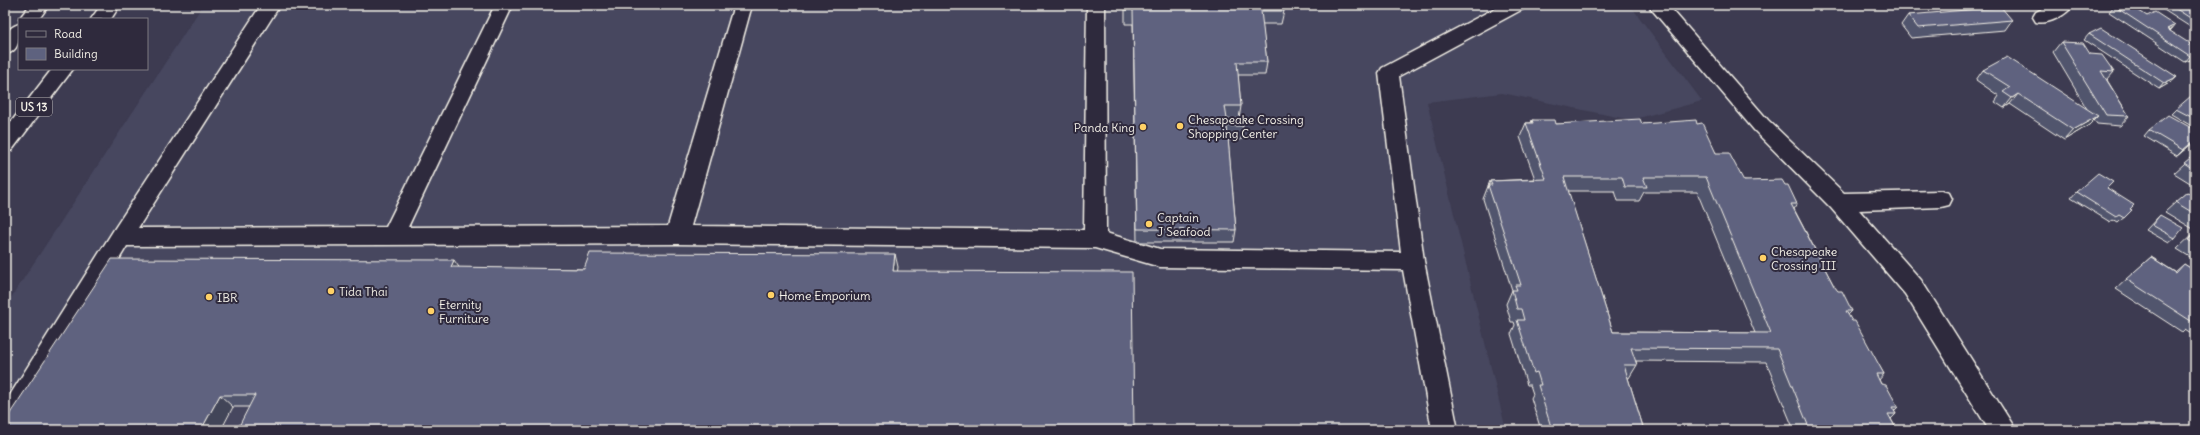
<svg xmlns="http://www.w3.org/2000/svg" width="2200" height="435" font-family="Delius,sans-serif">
	<rect width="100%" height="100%" fill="#3d3b51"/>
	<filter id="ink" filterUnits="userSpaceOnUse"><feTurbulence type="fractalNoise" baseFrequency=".025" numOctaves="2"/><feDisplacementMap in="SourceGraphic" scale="8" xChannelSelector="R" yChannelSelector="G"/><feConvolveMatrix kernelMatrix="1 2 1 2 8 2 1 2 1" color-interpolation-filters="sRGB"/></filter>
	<g filter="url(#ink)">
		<polygon fill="#47475f" points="203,5 1630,5 1702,101 1631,120 1502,93 1427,102 1506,430 5,430 5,307"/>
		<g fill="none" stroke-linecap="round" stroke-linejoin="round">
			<g stroke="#f4f1e8" stroke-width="3">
				<g id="minor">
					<polygon points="261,5 280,5 138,228 386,227 495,5 513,5 408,227 668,226 734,5 752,5 691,226 1084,230 1087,5 1105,5 1106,233 1160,249 1401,252 1379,73 1382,68 1501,5 1525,5 1523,9 1399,76 1424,261 1458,430 1432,430 1403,270 1160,267 1095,248 677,244 127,246 16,430 5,430 5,403 113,231"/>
					<polygon points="1648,5 1668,5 1768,120 1844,193 1941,191 1949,193 1952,199 1949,205 1941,207 1859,210 1921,280 2016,430 1989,430 1905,294 1831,208 1754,130"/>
					<path d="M2050,5H2073C2067,15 2048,25 2036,22L2033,17L2036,12Z"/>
				</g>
			</g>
			<g stroke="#f4f1e8" stroke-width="3">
				<g id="major">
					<polygon points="30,5 49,5 39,19 19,19"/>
					<polygon points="101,5 120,5 111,19 91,19"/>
					<path d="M19,24C19,38 21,50 5,55C5,41 3,29 19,24Z"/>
					<polygon points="52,69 73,69 12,150 5,153 5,130"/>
				</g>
			</g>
			<use href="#minor" fill="#2f2a3d" fill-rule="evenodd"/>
			<use href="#major" fill="#2f2a3d" fill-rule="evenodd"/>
		</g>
		<g fill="#51546d" stroke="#f4f1e8" fill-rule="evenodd">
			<polygon points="1125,5 1283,5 1284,11 1281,24 1262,24 1267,62 1265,75 1238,75 1241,106 1239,119 1243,126 1241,140 1228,140 1236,230 1234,242 1137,242 1133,24 1125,24"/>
			<polygon points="2156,5 2192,5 2195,7 2195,30"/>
			<polygon points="2114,6 2147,16 2175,25 2170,31 2195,58 2185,62 2109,12"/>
			<polygon points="1908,15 2012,20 2005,30 1911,38 1901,25"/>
			<polygon points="2089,34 2177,77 2171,82 2159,89 2084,40"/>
			<polygon points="2061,42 2090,54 2114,72 2107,80 2129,116 2120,126 2097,124 2094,120 2089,125 2064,140 2010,104 2004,108 1995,102 1999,96 1976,80 1983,70 2087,109 2053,52"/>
			<polygon points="2195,98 2195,128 2171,114 2176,109"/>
			<path d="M1532,120L1556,124H1697L1716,153L1744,181L1785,185L1797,204L1794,209L1834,286L1852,311L1848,315L1884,374L1879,380L1881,384L1898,407L1894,411L1896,414L1891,419L1897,430H1794L1766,362L1636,361L1637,365L1629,378H1628L1644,430H1541L1531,398L1533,394L1530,385H1527L1511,334L1515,325L1514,322H1511L1506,304L1512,290L1483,199L1490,181L1535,179L1520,137L1526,123H1531ZM1568,191H1615L1618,201H1639L1644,192H1697L1755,333L1613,332Z"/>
			<polygon points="2149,130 2195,130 2195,141 2177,156 2144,136"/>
			<polygon points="2195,154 2195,186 2174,173"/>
			<polygon points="2107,188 2132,210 2118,223 2113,220 2110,222 2071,198 2076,192"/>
			<polygon points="2187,192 2195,197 2195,230 2165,212"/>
			<polygon points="2160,215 2175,238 2169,243 2146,230"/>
			<polygon points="2195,232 2195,260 2177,249"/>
			<polygon points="2151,257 2175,272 2184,264 2195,271 2195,330 2191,333 2185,329 2182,332 2116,289"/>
			<polygon points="898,267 248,407 233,407 5,430 459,268 584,269"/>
		</g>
		<g fill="#424559" stroke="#f4f1e8">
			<polygon points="2175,25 2170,31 2167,29"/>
			<polygon points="2195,54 2195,58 2185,62 2190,56"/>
			<polygon points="2177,77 2171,82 2159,89 2164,83"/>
			<polygon points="2018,94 2010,104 2004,108 2012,98"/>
			<polygon points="2098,116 2089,125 2064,140 2073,130"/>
			<polygon points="2195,140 2195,141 2177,156 2183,150"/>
			<polygon points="895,254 898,267 896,283 893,271"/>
			<polygon points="454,260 463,273 451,267"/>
			<polygon points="220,395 233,407 221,430 201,430"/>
		</g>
		<g fill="#5e627f" stroke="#f4f1e8" fill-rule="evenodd">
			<polygon points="1125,5 1283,5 1284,11 1261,11 1267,62 1237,62 1241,106 1225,106 1227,119 1242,119 1243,126 1227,126 1236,230 1137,229 1133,10 1126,10"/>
			<polygon points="2117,5 2130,5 2147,16 2155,12 2175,25 2167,29 2195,47 2195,54 2190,56 2114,6"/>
			<polygon points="2170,5 2192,5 2195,7 2195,21"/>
			<polygon points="2001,7 2012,20 1918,28 1908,15"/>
			<polygon points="2101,28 2177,77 2164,83 2089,34"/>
			<polygon points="2061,42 2083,43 2090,54 2102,55 2114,72 2101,71 2129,116 2106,115"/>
			<polygon points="2007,57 2098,116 2073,130 2018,94 2012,98 2003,92 2010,87 1983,70"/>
			<polygon points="2191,96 2195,98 2195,119 2176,109"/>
			<polygon points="2168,115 2195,130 2195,140 2183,150 2149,130"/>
			<path d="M1640,119L1642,124L1696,120L1697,124L1702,123L1716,153H1729L1744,181L1782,180L1785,185H1788L1797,204H1791L1834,286L1838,291H1842L1852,311H1846L1852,321H1855L1884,374H1876L1881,384L1886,385L1898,407H1892L1896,414H1888L1897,430H1810L1777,349L1631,348L1637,365H1624L1644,430H1552L1538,385H1541L1537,372L1534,373L1517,320H1524L1521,309H1517L1512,290H1517L1515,285H1521L1488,185H1492L1490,181L1546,179L1526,123H1533L1532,120H1555L1556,124ZM1564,177H1622L1625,187H1647L1643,177H1706L1771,333L1613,332Z"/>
			<polygon points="2195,154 2195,170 2184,163"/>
			<polygon points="2098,173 2113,182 2107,188 2134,205 2130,209 2132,210 2124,218 2119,215 2116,217 2076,192"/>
			<polygon points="2187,192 2195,197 2195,214 2175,202"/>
			<polygon points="2160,215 2183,228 2175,238 2152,225"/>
			<polygon points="2195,233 2195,244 2188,240"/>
			<polygon points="590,253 895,254 893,271 1132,272 1134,430 237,430 255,395 220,395 201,430 5,430 5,421 112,259 454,260 451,267 584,269"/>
			<polygon points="2151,257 2176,273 2184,264 2195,271 2195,322 2194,323 2126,279"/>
		</g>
	</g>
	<g fill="#ffd166" stroke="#2f2a3d" stroke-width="1.5">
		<circle cx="1180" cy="126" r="4"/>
		<circle cx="1143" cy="127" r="4"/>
		<circle cx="1149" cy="224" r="4"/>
		<circle cx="1763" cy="258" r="4"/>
		<circle cx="331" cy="291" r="4"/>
		<circle cx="771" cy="295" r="4"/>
		<circle cx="209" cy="297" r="4"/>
		<circle cx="431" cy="311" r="4"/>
	</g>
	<g text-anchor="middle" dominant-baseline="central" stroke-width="4" stroke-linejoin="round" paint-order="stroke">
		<rect fill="#2f2a3d" stroke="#b9b5b5" stroke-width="1" x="16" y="98" width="36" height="18" rx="3"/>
		<g font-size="11" font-weight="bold" fill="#f4f1e8">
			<text x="34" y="107">US 13</text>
		</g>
		<g font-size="12" fill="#f4f1e8" stroke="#2f2a3d" text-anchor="start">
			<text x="1188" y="119">Chesapeake Crossing<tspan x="1188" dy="14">Shopping Center</tspan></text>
			<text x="1135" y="127" text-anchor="end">Panda King</text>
			<text x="1157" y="217">Captain<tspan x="1157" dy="14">J Seafood</tspan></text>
			<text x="1771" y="251">Chesapeake<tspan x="1771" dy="14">Crossing III</tspan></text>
			<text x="339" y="291">Tida Thai</text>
			<text x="779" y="295">Home Emporium</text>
			<text x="217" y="297">IBR</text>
			<text x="439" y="304">Eternity<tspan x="439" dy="14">Furniture</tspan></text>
		</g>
	</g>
	<rect width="2200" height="435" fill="none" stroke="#2f2a3d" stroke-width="20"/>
	<rect x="10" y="10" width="2180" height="415" fill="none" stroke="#f4f1e8" stroke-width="1.5" filter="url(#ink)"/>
	<rect x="18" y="18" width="130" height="52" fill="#2f2a3d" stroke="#7e7a81"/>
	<rect x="26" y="31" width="20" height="6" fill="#2f2a3d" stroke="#7e7a81"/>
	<text x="54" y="38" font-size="12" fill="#f4f1e8">Road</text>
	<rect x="26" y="48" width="20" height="12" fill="#5e627f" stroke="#7e7a81"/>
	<text x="54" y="58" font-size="12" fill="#f4f1e8">Building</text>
</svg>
